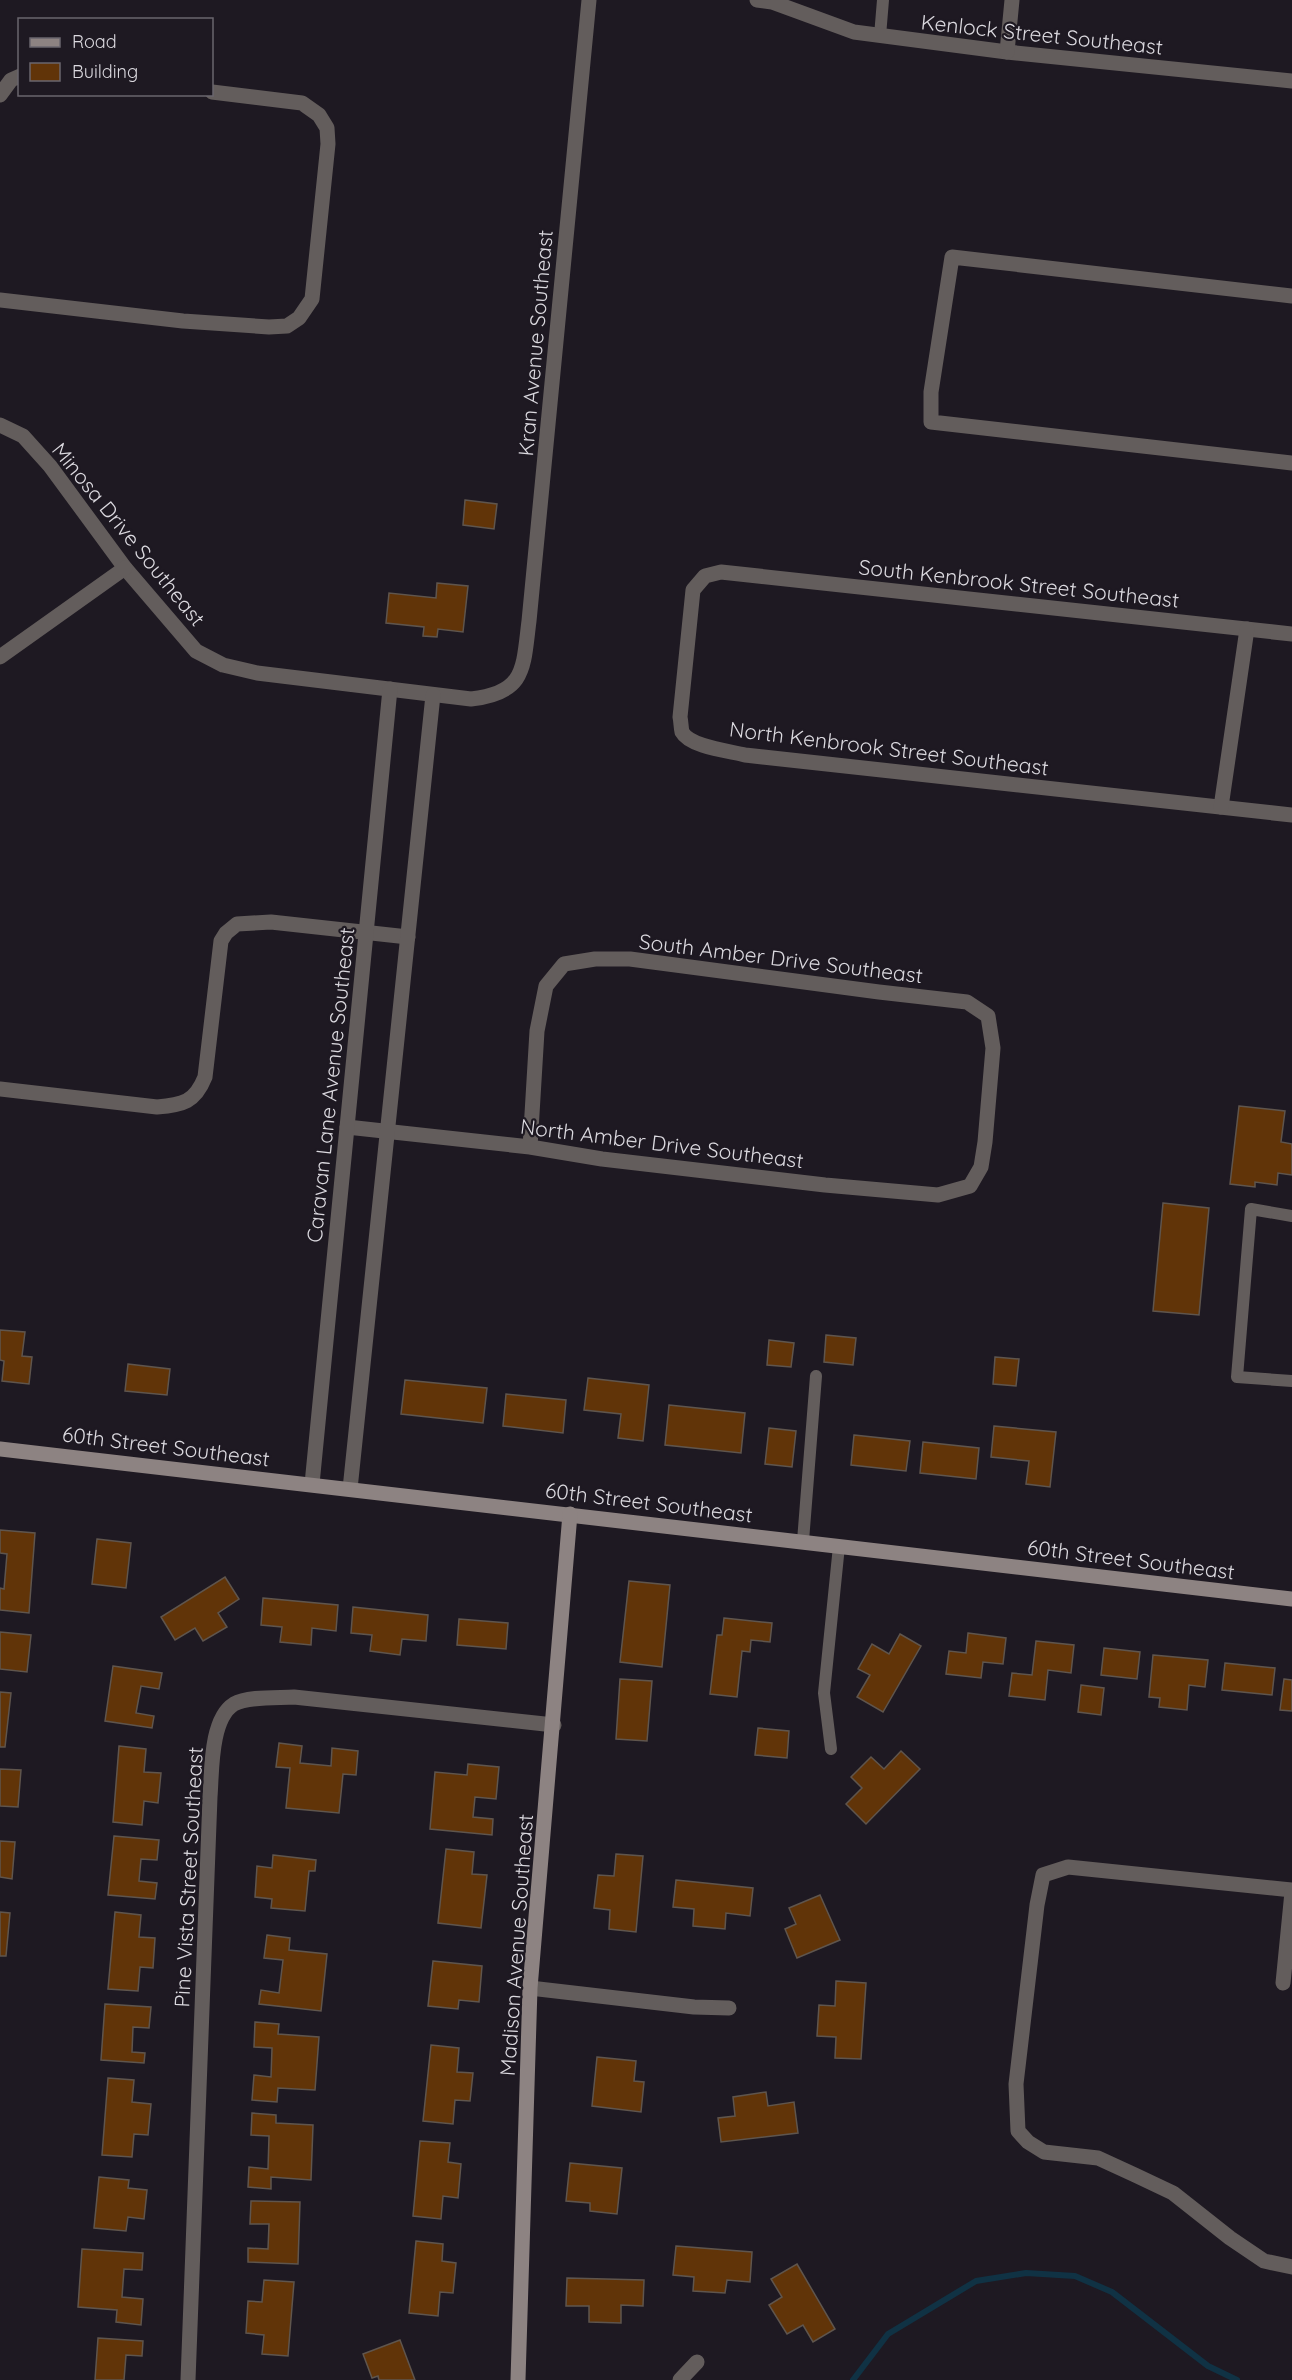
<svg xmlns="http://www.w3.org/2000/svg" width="1292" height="2380" font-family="Quicksand,sans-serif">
	<rect width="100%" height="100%" fill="#1e1922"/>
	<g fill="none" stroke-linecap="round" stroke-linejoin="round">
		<polyline stroke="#103244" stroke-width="6" points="853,2380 888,2334 976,2281 1026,2273 1075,2276 1112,2292 1208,2366 1237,2380"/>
	</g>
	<g fill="#613408" stroke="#5f554d" stroke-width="1.5">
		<polygon points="465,500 497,504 494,529 463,525"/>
		<polygon points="437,583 468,586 463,632 438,629 437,637 423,636 424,627 386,623 389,593 436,598"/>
		<polygon points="1239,1106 1285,1111 1281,1142 1292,1144 1292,1175 1278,1173 1277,1185 1255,1182 1255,1187 1230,1184"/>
		<polygon points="1163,1203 1209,1208 1199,1315 1153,1311"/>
		<polygon points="0,1330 25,1332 22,1356 32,1357 29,1384 2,1381 4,1361 0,1360"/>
		<polygon points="826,1335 856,1338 853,1365 824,1362"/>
		<polygon points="769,1340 794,1343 791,1367 767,1365"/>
		<polygon points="995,1357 1019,1359 1016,1386 993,1384"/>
		<polygon points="128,1364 170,1369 167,1395 125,1391"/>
		<polygon points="588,1378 649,1385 643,1441 618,1438 621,1414 584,1410"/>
		<polygon points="405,1380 487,1388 483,1423 401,1414"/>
		<polygon points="506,1394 566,1400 563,1433 503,1426"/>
		<polygon points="669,1405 745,1413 741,1453 665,1445"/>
		<polygon points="994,1426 1056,1432 1050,1487 1026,1484 1029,1461 991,1457"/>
		<polygon points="769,1428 796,1431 792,1467 765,1464"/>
		<polygon points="854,1435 910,1441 906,1471 851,1465"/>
		<polygon points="923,1442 979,1448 976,1479 920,1473"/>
		<polygon points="0,1530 35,1533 29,1613 0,1610 0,1588 4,1589 7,1554 0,1553"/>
		<polygon points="97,1539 131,1543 126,1588 92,1584"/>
		<polygon points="225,1577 239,1599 218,1613 227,1627 203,1641 195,1628 175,1640 161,1617"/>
		<polygon points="629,1581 670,1585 662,1667 620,1662"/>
		<polygon points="263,1598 338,1605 336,1631 312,1628 311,1645 280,1642 282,1627 261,1625"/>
		<polygon points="353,1607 428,1615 426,1641 402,1639 400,1655 370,1651 372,1635 351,1633"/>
		<polygon points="724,1618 772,1623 770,1642 751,1640 750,1652 742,1651 737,1697 710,1694 717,1635 722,1635"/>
		<polygon points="459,1619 508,1623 506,1649 457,1645"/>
		<polygon points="0,1632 31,1635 27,1672 0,1669"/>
		<polygon points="968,1633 1006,1638 1003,1664 983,1662 981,1678 946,1674 949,1651 966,1653"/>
		<polygon points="900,1634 921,1646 883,1712 857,1697 870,1675 858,1669 872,1644 889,1654"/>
		<polygon points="1036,1641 1074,1645 1071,1673 1048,1670 1045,1700 1009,1696 1012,1673 1032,1675"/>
		<polygon points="1104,1648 1140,1652 1137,1679 1101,1675"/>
		<polygon points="1153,1655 1208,1660 1205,1687 1189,1685 1187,1710 1159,1707 1160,1698 1149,1697"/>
		<polygon points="1225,1663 1275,1668 1272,1695 1222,1690"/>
		<polygon points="113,1666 162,1673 159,1689 141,1686 136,1713 154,1716 152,1728 105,1721"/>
		<polygon points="620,1679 652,1681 647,1741 616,1739"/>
		<polygon points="1284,1679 1292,1680 1292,1711 1280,1710"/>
		<polygon points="1081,1685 1104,1688 1101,1715 1078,1712"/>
		<polygon points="0,1692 11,1693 5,1747 0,1747"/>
		<polygon points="758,1728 789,1731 787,1758 755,1755"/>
		<polygon points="279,1743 302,1746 300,1763 331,1766 332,1748 358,1751 356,1775 343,1774 339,1813 286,1808 290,1768 276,1767"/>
		<polygon points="119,1746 146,1749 144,1772 161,1773 158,1803 144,1801 142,1825 113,1822"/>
		<polygon points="901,1751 920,1769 866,1824 846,1804 862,1788 851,1777 871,1757 884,1769"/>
		<polygon points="468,1764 499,1767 496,1799 475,1797 473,1817 493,1819 492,1835 430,1829 435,1772 467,1775"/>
		<polygon points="0,1769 21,1770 18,1807 0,1806"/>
		<polygon points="114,1836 159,1840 157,1860 141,1859 139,1881 157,1883 155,1899 108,1895"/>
		<polygon points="0,1841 15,1842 12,1879 0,1877"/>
		<polygon points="446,1849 474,1852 472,1874 487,1875 481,1928 438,1923"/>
		<polygon points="616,1854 643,1856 636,1932 609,1929 610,1910 594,1908 598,1875 614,1876"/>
		<polygon points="273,1855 316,1860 315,1871 309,1871 305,1911 271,1908 272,1899 255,1897 257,1866 272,1868"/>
		<polygon points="676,1880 753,1888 750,1916 726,1913 725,1929 693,1926 694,1909 673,1907"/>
		<polygon points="820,1895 840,1940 797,1958 785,1929 796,1924 789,1908"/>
		<polygon points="0,1912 10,1913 6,1956 0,1956"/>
		<polygon points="115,1912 141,1915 139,1937 155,1938 153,1968 140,1967 138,1991 108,1989"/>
		<polygon points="267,1935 290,1938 289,1950 327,1954 321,2011 259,2004 261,1990 279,1993 283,1960 264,1958"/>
		<polygon points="433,1961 482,1966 479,2002 459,2000 458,2009 428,2006"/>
		<polygon points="836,1981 866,1983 861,2059 835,2058 836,2037 817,2036 819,2005 835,2006"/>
		<polygon points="105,2004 151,2007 149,2028 133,2027 132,2052 145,2053 144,2063 101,2060"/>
		<polygon points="255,2022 279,2024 278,2034 319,2037 315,2090 278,2088 277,2102 252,2100 254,2075 271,2077 272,2048 254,2047"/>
		<polygon points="431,2045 459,2048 457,2072 473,2073 470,2101 455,2100 453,2124 423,2121"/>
		<polygon points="597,2057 636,2061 634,2081 644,2082 641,2112 592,2106"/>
		<polygon points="108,2078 134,2080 132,2102 151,2104 148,2135 134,2134 132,2157 102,2155"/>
		<polygon points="766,2092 768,2106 794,2102 798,2133 721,2142 718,2118 735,2116 733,2097"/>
		<polygon points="252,2113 276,2115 276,2123 313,2125 311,2180 271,2177 271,2189 248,2187 249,2167 268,2169 269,2136 251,2135"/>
		<polygon points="420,2141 450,2143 448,2162 461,2164 458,2198 443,2196 441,2219 413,2216"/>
		<polygon points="570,2163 622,2168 617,2214 590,2211 590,2203 566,2201"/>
		<polygon points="99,2177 129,2180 128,2188 147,2190 144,2219 128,2217 126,2231 94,2228"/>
		<polygon points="251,2201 300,2202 298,2264 248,2262 248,2248 268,2249 269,2224 250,2224"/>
		<polygon points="416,2241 443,2244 442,2261 456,2263 453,2293 440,2292 438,2316 409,2313"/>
		<polygon points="676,2246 752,2252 750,2282 727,2280 725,2293 693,2291 694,2277 673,2275"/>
		<polygon points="82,2249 143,2253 142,2270 124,2269 122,2297 143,2299 141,2325 116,2322 117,2310 78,2307"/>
		<polygon points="797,2264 835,2329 813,2342 803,2325 787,2334 769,2305 782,2297 771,2279"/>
		<polygon points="567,2278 644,2280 643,2306 621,2305 621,2323 589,2322 589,2306 566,2306"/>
		<polygon points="264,2280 294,2282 288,2356 262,2354 264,2335 246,2333 248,2301 262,2302"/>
		<polygon points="98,2338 143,2341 142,2356 126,2355 124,2380 95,2380"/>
		<polygon points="400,2340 415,2380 379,2380 378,2376 372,2378 363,2354"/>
	</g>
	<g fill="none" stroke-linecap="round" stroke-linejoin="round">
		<g stroke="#635d5c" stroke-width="12">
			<polyline points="880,36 883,0"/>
			<polyline points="1292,1216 1251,1209 1237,1377 1292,1381"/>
			<polyline points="803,1541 816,1376"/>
			<polyline points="831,1749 824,1693 839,1546"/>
		</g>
		<g stroke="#635d5c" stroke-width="15">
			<polyline points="757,0 772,2 854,32 1007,52 1292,81"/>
			<polyline points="1007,52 1012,0"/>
			<polyline points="0,95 11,80 20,76"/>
			<polyline points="1292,296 952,257 931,392 931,422 1292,463"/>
			<polyline points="0,300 183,321 269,327 287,326 299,318 312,299 328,144 327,128 319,115 302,103 212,92"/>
			<path d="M0,425L23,436L50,466L125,568L196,651L223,665L257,673L471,699C526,693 523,668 529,621L589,0"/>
			<path d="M1292,634L721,572L705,576L693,590L680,717C681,721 681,728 682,732C690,747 730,751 745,755L1292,815"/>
			<polyline points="0,657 125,568"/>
			<polyline points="1221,807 1247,629"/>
			<path d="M0,1089L157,1107C183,1105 195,1102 205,1077L221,941L226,933L237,924L271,922L408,937"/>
			<polyline points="347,1127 530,1147 602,1159 825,1185 938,1195 970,1186 981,1167 985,1142 993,1048 988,1016 967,1002 879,992 630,959 595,959 564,964 546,986 537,1031 530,1147"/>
			<polyline points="312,1484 390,689"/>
			<polyline points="350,1489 433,695"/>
			<polyline points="1292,1890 1068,1867 1043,1875 1037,1905 1016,2084 1018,2131 1028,2142 1044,2152 1098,2158 1135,2175 1173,2193 1230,2238 1264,2261 1292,2267"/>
			<polyline points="1283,1983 1292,1892"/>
			<polyline points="530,1988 694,2007 729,2008"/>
			<path d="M188,2380L210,1797C212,1772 210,1719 234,1704C248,1696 278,1698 294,1697L554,1725"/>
			<polyline points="680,2380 697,2362"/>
		</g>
		<g stroke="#8d8382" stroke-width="15">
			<polyline points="0,1449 1292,1599"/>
			<polyline points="518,2380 530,1988 570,1514"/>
		</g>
	</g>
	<g text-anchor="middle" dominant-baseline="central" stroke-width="4.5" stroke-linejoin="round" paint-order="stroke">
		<g font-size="21" fill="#dbd9df" stroke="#1e1922">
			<text transform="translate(1042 34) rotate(6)">Kenlock Street Southeast</text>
			<text transform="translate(535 343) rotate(-85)">Kran Avenue Southeast</text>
			<text transform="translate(129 534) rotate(51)">Minosa Drive Southeast</text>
			<text transform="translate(1019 583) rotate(6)">South Kenbrook Street Southeast</text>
			<text transform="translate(889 748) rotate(7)">North Kenbrook Street Southeast</text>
			<text transform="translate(781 958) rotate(7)">South Amber Drive Southeast</text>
			<text transform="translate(330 1085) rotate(-84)">Caravan Lane Avenue Southeast</text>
			<text transform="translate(662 1143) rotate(7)">North Amber Drive Southeast</text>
			<text transform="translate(166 1446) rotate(7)">60th Street Southeast</text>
			<text transform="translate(649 1502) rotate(7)">60th Street Southeast</text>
			<text transform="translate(1131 1559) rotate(7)">60th Street Southeast</text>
			<text transform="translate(188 1877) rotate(-87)">Pine Vista Street Southeast</text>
			<text transform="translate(516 1945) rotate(-86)">Madison Avenue Southeast</text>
		</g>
	</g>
	<rect x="18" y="18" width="195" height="78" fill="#1e1922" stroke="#6a666e" stroke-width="1.5"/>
	<rect x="30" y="38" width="30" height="9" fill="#8d8382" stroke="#6a666e" stroke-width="1.5"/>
	<text x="72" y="48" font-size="18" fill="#dbd9df">Road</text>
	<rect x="30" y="63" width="30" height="18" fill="#613408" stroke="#6a666e" stroke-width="1.5"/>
	<text x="72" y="78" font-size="18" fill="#dbd9df">Building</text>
</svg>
